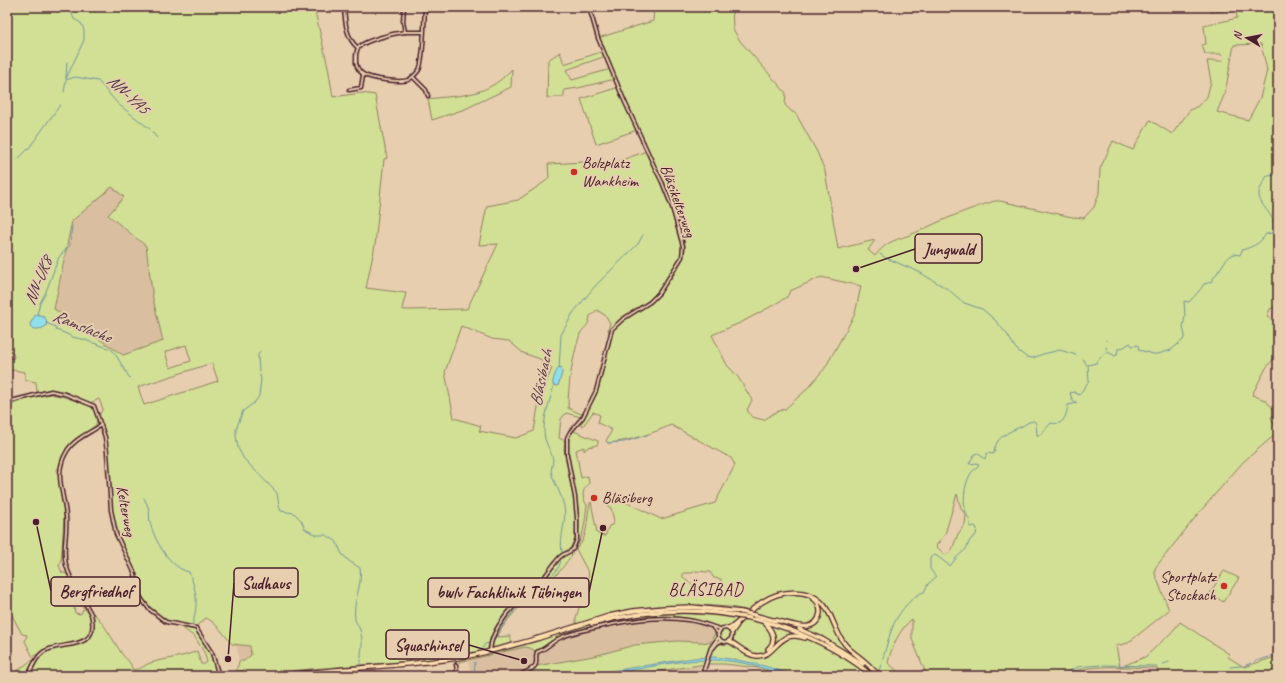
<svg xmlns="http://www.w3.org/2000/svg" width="1285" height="683" font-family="Caveat,sans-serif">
	<rect width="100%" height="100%" fill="#e7ceaf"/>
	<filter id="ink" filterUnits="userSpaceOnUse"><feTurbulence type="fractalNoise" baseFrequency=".025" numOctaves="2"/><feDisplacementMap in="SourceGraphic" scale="8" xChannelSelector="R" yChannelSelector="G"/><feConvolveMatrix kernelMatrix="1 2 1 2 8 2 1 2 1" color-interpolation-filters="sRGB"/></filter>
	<g filter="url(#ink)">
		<g fill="#d9bfa0">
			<polygon points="112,186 124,196 108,216 146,246 153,299 164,341 123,355 53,309 72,221"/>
			<polygon points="656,619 687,620 712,627 716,631 710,644 701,642 677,641 635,645 518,676 471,676 468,660 525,647 530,648 586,630 634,621"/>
			<polygon points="232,644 250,646 251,655 244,661 239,661 237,648"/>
			<polygon points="707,666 702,676 623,676 687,667"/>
		</g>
		<g fill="#d1e094" stroke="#8e8060" fill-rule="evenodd">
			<path d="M7,7H314L328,67L333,97L361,93L375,95L387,158L384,159L375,245L366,288L406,293L402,309L406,310L467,309L498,244L479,245L487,206L518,200L546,181L549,177L548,164L603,161L605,166L647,151L637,130L596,144L581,99L619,87L615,79L578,88L564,90V97L547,98L548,60L560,52L564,64L604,51L598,38L653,21L654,7H732L733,29L740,41L786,93L785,105L791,111L796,114L817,152L825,171L838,249L875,240L868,250L875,256C889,238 900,240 917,232C942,220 968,209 995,201H1000L1072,217L1084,218L1094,207L1099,193L1100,169L1113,141L1133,150L1150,120L1172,134L1190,110L1198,106L1207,97L1211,81L1207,61H1223L1222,54H1205L1202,45L1206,44L1204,26L1237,18L1236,10L1211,12L1209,7H1278V306L1270,309L1267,317L1277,323L1274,336L1275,357L1266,368L1252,395L1265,400L1277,413L1271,417L1277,433L1243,462L1198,514L1155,568V574L1169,610L1128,643L1116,646L1120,667L1145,657L1171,633L1180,622L1229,654L1228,657L1244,667L1278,656V676H1157V668C1127,668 1089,662 1062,676H927L912,639V619C900,629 891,647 888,663L903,676H881L876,671L873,676H772L773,673L758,668L725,664H707L623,676H518L536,666L594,656L635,645L677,641L701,642L710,643L716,631L712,627L701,622L669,618L634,621L613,624L564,636L537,652L530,648L525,647L459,662L456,665L455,658L487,652L425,660L298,670L261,676H245L244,675V670L235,671L238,666L239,661H244L251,655L250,646L232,644C225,636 216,622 206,618L195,627L167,621L150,608L144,601L140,594L136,574L117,534L112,509L108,452L105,437L99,415L103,409L99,399L90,403L55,390L37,392L36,382L25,380V372L13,370L7,372V359L14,358L13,353H7ZM1261,44L1267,70L1260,98L1248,120L1217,112L1225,93L1234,45ZM606,56L611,69L572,80L566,70ZM661,182L665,184C668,205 685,226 685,247C686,264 657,299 643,308C633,315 617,320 612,332C606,346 605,362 602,376C598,393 590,409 580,423L581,425L583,426L593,412L600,415L598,423L612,430L606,441L608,443C630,441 651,434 671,425L731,458L735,465L715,503L661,519L623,501L608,499V506L611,508L614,521L612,525L609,526L605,536L600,535L597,533L591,502L590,504C586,519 589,538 576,549L589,574L576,618V626L620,611L657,606L700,605L729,607L746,610L737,619L735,618C694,612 652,612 610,620C577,627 545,638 513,647L510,636L497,637C510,611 533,596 554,577C561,571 566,562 572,555L570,549L575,539L576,524L575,507L564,449L565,441L559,438L561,419L566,413L581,417L583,415L568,408C568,385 572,360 579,337C581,328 589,328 590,316L597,310L606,316L610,323L608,330L609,332L620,319L651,299L664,283L681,255L682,249L681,241L671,206ZM112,187L124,197L108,215L146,246L153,299L163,341L123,355L54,309L72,221ZM821,277L861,286L855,314L825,368L804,392L785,409L774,413L764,420L752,417L747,410L752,400L738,377L727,365L712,335L742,322L770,307L787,297L790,291ZM461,326L492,339L509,341L523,353L540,359L552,368L539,401L534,431L516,438L479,431L481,426L454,418L445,372ZM186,345L191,361L170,368L165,352ZM212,363L218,381L144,405L138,387ZM957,494L961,508L966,516L965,524L958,534L951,552L945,555L936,546L945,534ZM695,571L710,572L714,578L721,579L720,596L708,594H694V586L683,578V573H692Z"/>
			<path d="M512,69L511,87L465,109L432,120L428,99C449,96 474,97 493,85C500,81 506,75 512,69Z"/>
			<path d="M51,394L64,397L91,406L94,410L97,419L96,425L68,446L59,468L55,471L59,475L64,516L62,551L61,562L59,565L62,573H65L69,577L63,581L72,598L78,595L86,606L83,607L73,603L75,613L81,614L83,609H85C90,615 93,620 91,628C86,647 66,643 52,646C44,648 39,653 33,657L25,641L27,635L22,634L7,606V409C14,400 40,396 51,394Z"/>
			<path d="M574,431L598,441V443L597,445L588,447L584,451V447L576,450L581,478L588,476L589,484C582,489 581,497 587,505C585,518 585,532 578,545H576C584,518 574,490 570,464C569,456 567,447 569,439C570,436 572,433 574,431Z"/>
			<polygon points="1224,571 1239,578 1223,602 1210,593"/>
			<path d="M93,613C103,621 114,642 122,654C126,660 131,661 132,669C140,671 144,665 150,663C166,658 181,658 197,651L201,664H205L207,662L205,654L195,637L181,627L195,630L211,654L216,670L209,676H186V674L185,676H30C34,667 37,658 45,653C65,641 102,654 93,613Z"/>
			<polygon points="32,660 33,662 25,676 17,676 18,674 17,671"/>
		</g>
		<g fill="#8fdfeb" stroke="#73929e">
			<path d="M36,314L43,316L47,321L46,326C42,329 36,330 31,328L30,324Z"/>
			<path d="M561,367L562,373L558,386L553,385C552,380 556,372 558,368Z"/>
			<path d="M712,657C741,659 768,666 795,676C783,676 773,671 762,668C746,663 729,660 711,660C667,659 623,676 579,676L694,658Z"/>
		</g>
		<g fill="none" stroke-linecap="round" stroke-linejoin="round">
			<g stroke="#73929e" stroke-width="1">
				<polyline points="66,78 67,62"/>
				<polyline points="66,79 84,40 84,30 81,23 74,19 69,7"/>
				<polyline points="66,80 75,77 98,81 118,104 150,129"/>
				<polyline points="64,92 66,81"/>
				<polyline points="152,132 157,138"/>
				<polyline points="18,159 29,148 60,105"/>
				<polyline points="7,172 8,171"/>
				<polyline points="880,254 884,257 919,272 949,290 964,303 982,309 994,319 1007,334 1016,349 1026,357 1033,358 1043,354 1060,350 1076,355"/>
				<polyline points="37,315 40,303 45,294 59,257 70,245 72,226"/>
				<polyline points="46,323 56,327 56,330 67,334 72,337 82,339 111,349 114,352 129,377 132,380"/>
				<polyline points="1106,340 1107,341"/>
				<polyline points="1106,347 1108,352"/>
				<polyline points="1083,359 1087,365"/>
				<polyline points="559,369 561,335 573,313 596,285 638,244 643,235"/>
				<polyline points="259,372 258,355 260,352"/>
				<path d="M260,375L261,379L259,396L255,402L243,411L236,429V436L238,448L244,459L277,493L279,506L281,511L294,513L301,520L305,529L316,535H326L336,541L342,554L349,561L360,568C363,585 352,602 355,619C355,622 359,626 360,630C364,643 361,646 361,658"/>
				<path d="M554,385C550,402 541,422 545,439C547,446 552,453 553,460C553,464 550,469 552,475C555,486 562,494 564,506C567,522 559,536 562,552"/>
				<polyline points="608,443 624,442 647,435"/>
				<path d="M144,498C146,502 148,506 149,510C150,514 149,518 150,522C154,540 170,568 189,572C198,595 198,603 192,627"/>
				<path d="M493,642C503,623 515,609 529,594C540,583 557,577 561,561"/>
				<polyline points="482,649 485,644 489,643"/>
				<polyline points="1271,656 1278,654"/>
				<polyline points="361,660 361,665"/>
				<polyline points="1260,660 1269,657"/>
				<polyline points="1254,662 1258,660"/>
				<polyline points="1103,665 1156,666"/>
				<polyline points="1161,665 1169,662"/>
				<polyline points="1244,666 1251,663"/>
				<polyline points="1230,667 1241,666"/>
				<path d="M879,671C884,657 887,641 893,626C897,615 912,595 924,592L928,584L936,577L930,569V558L933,555L937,556L950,566L957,557L966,549L970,540L976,535L977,528L975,526L970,527C971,520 966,515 965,509C963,497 965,481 972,472C974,469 977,469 979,466L977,463L969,464L974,455L977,453L985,459L987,453L993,454L994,453C995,437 1007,433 1020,427C1026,425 1026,422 1034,421L1036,423L1037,435H1040L1051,423C1065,426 1066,415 1068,405L1077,403L1072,399L1070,393L1074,392L1079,395L1089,381L1088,365L1096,363L1103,354L1108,352L1115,356L1117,355L1118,349L1124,347L1130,343L1132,346L1138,345L1139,350L1153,354H1158L1171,350L1183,340L1185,336L1183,327L1185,316L1184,301L1189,302C1194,296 1201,290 1204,284L1211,282L1228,257L1234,254L1240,255L1242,250C1252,247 1260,244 1266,234L1272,233C1279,214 1258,208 1259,193C1260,187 1264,181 1267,176L1278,175"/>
				<polyline points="474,676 475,662"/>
				<polyline points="1059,676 1078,667 1100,665"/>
			</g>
			<g stroke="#4a1f2b" stroke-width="5">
				<g id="minor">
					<path d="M344,7C345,22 346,38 358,48"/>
					<polyline points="404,7 403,22 405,32"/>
					<polyline points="344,9 355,7"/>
					<path d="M423,32C417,32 411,32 405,32C396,33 365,40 359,47C357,49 356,55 356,58C355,64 358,71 363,74C370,79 400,83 408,80C412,78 416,74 419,70C424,62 424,19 425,7"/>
					<polyline points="413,77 426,90 428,96"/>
					<polyline points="349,90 361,88 363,75"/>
					<polyline points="7,402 51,391 65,394 94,406 105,437 107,452 111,510 116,534 135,574 139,595 143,601 149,609 166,622 196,628 212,653 219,676"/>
					<polyline points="713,628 718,633"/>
					<path d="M490,651C491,622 526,595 545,576C550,570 555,562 560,557C564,553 569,553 573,549L577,539V518L575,497L567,455V438L570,432L583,417L596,391L612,329L623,319L650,302L659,293L682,257L683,246L672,207L662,182L655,168L624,100L598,38L589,7"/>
					<polyline points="456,665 458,676"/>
					<path d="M28,676C32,668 35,658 43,652C61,640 101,653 91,614C83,598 71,583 66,565C62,549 68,533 66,516C64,492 53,474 67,451C74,439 90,433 101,425"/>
					<polyline points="436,676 457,673"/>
					<path d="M518,676C523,673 536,669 536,663C537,658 535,657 537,652C547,649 553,640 562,637C574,632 586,630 598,627C627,621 658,615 688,620C699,621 710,626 720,629"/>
				</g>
			</g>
			<g stroke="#4a1f2b" stroke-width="5.5">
				<g id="tertiary">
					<circle cx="725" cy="635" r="7"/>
					<polyline points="712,649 717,643 721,641"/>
					<polyline points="702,676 711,648 718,638"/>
				</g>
			</g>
			<g stroke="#4a1f2b" stroke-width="6">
				<path id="primary" d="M282,676C336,668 390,667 443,660C476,656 507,647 539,638"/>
			</g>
			<g stroke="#4a1f2b" stroke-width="6">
				<g id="trunk">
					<polyline points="754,615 776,621"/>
					<path d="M750,618C794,628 838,648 873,676"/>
					<path d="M774,620C788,622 816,637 820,613C820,607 819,602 814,599"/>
					<path d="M764,622C772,630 778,640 768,649"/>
					<path d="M592,624C639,611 688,607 737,616"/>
					<path d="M729,629C741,621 750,610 762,602C780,590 809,587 824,605C833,616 835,631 844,643C852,654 865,659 873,670"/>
					<polyline points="799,629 822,639 863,664"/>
					<polyline points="732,632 737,625"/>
					<polyline points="539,638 609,616 633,611 665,608 692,607 741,612"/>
					<path d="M729,641C738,645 747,656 757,656C777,657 777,628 805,638"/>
					<polyline points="872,669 881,676"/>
				</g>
			</g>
			<use href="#minor" stroke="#e7ceaf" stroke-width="2"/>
			<use href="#tertiary" stroke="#e7ceaf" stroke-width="2.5"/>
			<use href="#primary" stroke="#faddab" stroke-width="3.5"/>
			<use href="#trunk" stroke="#faddab" stroke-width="3.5"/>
			<g stroke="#4a1f2b" stroke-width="6" stroke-linecap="butt">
				<g id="trunk-bridge">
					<polyline points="741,612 754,615"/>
					<polyline points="737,616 750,618"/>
				</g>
			</g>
			<use href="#trunk-bridge" stroke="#faddab" stroke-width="3.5"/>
		</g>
	</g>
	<g fill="#c8321e" stroke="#e7ceaf" stroke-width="1.5">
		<circle cx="574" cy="172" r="4"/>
		<circle cx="594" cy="498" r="4"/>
		<circle cx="1224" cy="586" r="4"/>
	</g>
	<g text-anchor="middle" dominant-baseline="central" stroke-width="4" stroke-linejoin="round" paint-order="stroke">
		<g font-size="16" fill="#4a1f2b" stroke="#e7ceaf" text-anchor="start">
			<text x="582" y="163">Bolzplatz<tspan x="582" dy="18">Wankheim</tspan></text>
			<text x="602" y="498">Bläsiberg</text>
			<text x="1216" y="577" text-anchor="end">Sportplatz<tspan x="1216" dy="18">Stockach</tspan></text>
		</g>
		<g font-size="16" fill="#4a1f2b" stroke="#e7ceaf">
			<text transform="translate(678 201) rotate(70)">Bläsikelterweg</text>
			<text transform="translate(126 511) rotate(80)">Kelterweg</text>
		</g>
		<g font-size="17" font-style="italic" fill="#543c48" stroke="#e7ceaf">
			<text transform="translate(128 94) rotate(42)">NN-YA5</text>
			<text transform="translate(38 281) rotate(-68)">NN-UK8</text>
			<text transform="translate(82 326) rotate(22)">Ramslache</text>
			<text transform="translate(541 378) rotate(-78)">Bläsibach</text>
		</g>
		<g font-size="17" letter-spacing="1" fill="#4a1f2b" stroke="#e7ceaf">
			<text x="706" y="589">BLÄSIBAD</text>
		</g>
	</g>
	<path fill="none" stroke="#4a1f2b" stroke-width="1.5" d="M856 269L915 249M228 659L234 583M36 522L51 591M603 528L589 592M524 661L469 645"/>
	<g fill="#4a1f2b" stroke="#e7ceaf" stroke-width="1.5">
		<circle cx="856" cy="269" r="4"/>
		<circle cx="228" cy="659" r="4"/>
		<circle cx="36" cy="522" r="4"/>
		<circle cx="603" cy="528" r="4"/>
		<circle cx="524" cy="661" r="4"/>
	</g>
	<g fill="#e7ceaf" stroke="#4a1f2b" stroke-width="1.5">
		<rect x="915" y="234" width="67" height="29" rx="4"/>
		<rect x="234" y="568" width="64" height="29" rx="4"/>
		<rect x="51" y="577" width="89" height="29" rx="4"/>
		<rect x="428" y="578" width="161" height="29" rx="4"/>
		<rect x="386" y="630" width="83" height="29" rx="4"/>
	</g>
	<g font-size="17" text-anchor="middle" font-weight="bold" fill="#4a1f2b">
		<text x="949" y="255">Jungwald</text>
		<text x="266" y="589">Sudhaus</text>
		<text x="96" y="597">Bergfriedhof</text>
		<text x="509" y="598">bwlv Fachklinik Tübingen</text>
		<text x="428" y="651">Squashinsel</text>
	</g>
	<rect width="1285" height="683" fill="none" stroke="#e7ceaf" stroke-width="24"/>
	<rect x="12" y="12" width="1261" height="659" fill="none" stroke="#4a1f2b" stroke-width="1.5" filter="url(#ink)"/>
	<g transform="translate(1247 38) rotate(280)" stroke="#e7ceaf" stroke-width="3" paint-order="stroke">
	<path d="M0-3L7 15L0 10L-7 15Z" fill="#4a1f2b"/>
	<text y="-6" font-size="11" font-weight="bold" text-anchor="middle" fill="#4a1f2b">N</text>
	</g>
</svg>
